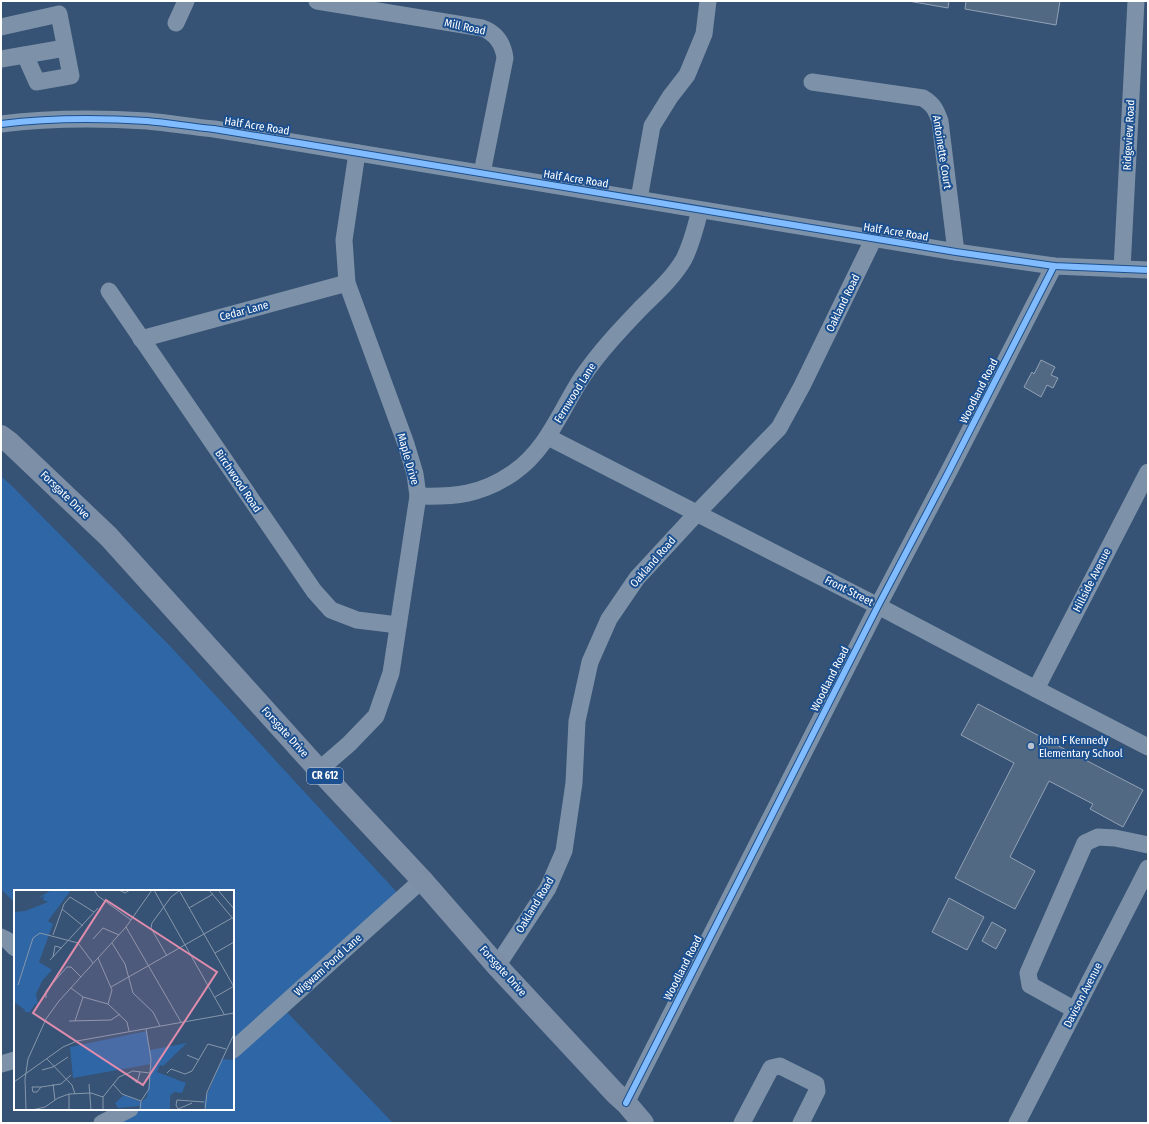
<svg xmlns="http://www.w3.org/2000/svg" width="1149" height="1124" font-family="'Fira Sans Condensed',sans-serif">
	<rect width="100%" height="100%" fill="#365274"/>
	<polygon fill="#2f66a5" points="1,476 12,486 171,647 404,900 284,1009 393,1123 102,1123 132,1109 233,1109 233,891 15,891 15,903 1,889"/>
	<g fill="#526984" stroke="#92a2b6">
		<polygon points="908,1 949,1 948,8"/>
		<polygon points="966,1 1060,1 1056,25 965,9"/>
		<polygon points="1041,360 1055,367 1051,375 1058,378 1053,388 1047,385 1041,397 1024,387 1032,372 1034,374"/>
		<polygon points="978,704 1143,790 1123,827 1090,809 1093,804 1049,781 1010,857 1035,871 1015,909 955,878 1014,763 961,735"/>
		<polygon points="949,898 984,917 967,950 932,932"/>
		<polygon points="992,922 1006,930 996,949 982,941"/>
	</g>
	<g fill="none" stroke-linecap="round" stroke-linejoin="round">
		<g stroke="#7d92a8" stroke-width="17">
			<path d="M317,1L482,28C496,33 503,43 505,58L482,173"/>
			<polyline points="176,23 186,1"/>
			<polyline points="1,27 59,14 71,76 37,82 25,55"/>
			<polyline points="1,59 65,48"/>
			<path d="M812,82L923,98C934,105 936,110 940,121L956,252"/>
			<path d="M1,124C49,118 99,118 147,121C170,123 192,127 214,129L956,252L1054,266L1148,270"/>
			<polyline points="639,199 652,126 670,97 687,75 704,34 708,1"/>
			<polyline points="1122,269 1136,1"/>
			<polyline points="109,291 314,591 331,610 357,620 398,625"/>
			<polyline points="141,339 347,283"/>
			<polyline points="548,437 878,606 1036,689 1148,747"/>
			<path d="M418,496C455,497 481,495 513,473C548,449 561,409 583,376C600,351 620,330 640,309C656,293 673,278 684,259C692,243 696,226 700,210"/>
			<polyline points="1036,689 1148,472"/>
			<polyline points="319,770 349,744 376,716 391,673 418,496 415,474 406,444 347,283 344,240 357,153"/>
			<polyline points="1,937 7,940 15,948"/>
			<polyline points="497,966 548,888 564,851 574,783 577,721 590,662 609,619 637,578 697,513 779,428 802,386 874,238"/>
			<polyline points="1075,1010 1030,985 1028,973 1085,843 1098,837 1115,838 1148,845"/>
			<polyline points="233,1050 422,880"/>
			<polyline points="1,1064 15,1060"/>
			<polyline points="626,1103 878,606 949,471 1054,266"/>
			<polyline points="102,1123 130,1109"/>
			<polyline points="742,1123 771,1068 780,1066 816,1084 817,1091 801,1123"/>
			<polyline points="1017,1123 1148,868"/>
		</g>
		<polyline stroke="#7d8ea7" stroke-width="22" points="1,436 9,442 109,537 319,770 422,880 497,966 615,1093 626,1103 643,1123"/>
		<g stroke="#1b4f8f" stroke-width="8">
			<g id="cycleway">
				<path d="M1,124C49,118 99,118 147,121C170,123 192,127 214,129L956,252L1054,266L1148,270"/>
				<polyline points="626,1103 878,606 949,471 1054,266"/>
			</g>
		</g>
		<use href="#cycleway" stroke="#80bcff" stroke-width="6"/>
	</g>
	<circle fill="#b9c2ce" stroke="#1b4f8f" stroke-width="1.5" cx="1031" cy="746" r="4"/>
	<g text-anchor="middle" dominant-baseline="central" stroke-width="4" stroke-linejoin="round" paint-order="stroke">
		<rect fill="#1b4f8f" stroke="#bbcadd" stroke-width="1" x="307" y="768" width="36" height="16" rx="3"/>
		<g font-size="10" font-weight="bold" fill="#fff">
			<text x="325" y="776">CR 612</text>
		</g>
		<g font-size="11" fill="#fff" stroke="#1b4f8f">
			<text transform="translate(465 27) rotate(12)">Mill Road</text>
			<text transform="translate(257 126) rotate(9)">Half Acre Road</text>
			<text transform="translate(1129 135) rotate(-87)">Ridgeview Road</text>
			<text transform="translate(942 152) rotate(81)">Antoinette Court</text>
			<text transform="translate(576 179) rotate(9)">Half Acre Road</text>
			<text transform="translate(896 232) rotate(9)">Half Acre Road</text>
			<text transform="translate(843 303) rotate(-64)">Oakland Road</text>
			<text transform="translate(244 311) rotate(-15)">Cedar Lane</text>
			<text transform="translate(979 391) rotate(-63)">Woodland Road</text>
			<text transform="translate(575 393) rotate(-58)">Fernwood Lane</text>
			<text transform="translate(408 459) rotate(74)">Maple Drive</text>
			<text transform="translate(238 481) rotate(56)">Birchwood Road</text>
			<text transform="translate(65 495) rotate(44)">Forsgate Drive</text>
			<text transform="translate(653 562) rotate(-49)">Oakland Road</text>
			<text transform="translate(1092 580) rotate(-63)">Hillside Avenue</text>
			<text transform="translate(849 591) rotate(27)">Front Street</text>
			<text transform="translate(830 679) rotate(-63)">Woodland Road</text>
			<text transform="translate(285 732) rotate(48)">Forsgate Drive</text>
			<text transform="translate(535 905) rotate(-59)">Oakland Road</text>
			<text transform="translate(328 965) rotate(-42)">Wigwam Pond Lane</text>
			<text transform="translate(683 968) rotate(-63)">Woodland Road</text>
			<text transform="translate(503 971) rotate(48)">Forsgate Drive</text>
			<text transform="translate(1083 995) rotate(-63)">Davison Avenue</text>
		</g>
		<g font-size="11" fill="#fff" stroke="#1b4f8f" text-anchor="start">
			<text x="1039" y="740">John F Kennedy<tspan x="1039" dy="13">Elementary School</tspan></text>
		</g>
	</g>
	<g transform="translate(14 890)">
		<rect width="220" height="220" fill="#365274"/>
		<path d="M37,0H57L34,31L39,34L25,72L38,80L28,91L22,104L24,115L21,114L16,122H11V120L0,112V22L11,21L34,12L29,10L30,6L23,9ZM133,141L136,160L173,153L149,176L146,175L143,182L172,193L168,203L160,202L156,206V220H126V216L104,218L101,213L110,205L127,212L133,207L137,174L59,188L56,157ZM208,169L220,170V220H191L190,212Z" fill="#2f66a5"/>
		<path fill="none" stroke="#8697ac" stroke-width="1" d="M80,0L84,6L117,30M105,0L111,3L116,0M140,0L210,124M165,0L220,97M195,0L220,30M204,0L220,19M175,18L199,4M48,19L69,36M112,37L167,132M39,45L50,14L56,7L80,22M79,49L89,38L105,45M98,53L111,74L119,103L139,122L146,136M201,63L220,52M153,66L137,38L138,33L157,7L165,1M39,67L41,56L48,58M84,68L98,100L94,114M36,70L84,18M4,95L19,48L26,43L64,53L79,73M97,97L218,28M57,98L69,107L94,114L113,132L115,141M201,107L220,96M32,108V101L53,77H57L67,87M55,131L97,130L106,124M61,131L69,107M173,165L185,170M33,169L58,195L61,204M28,180L39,177L54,167M112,183L123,193L126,182M153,183L157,179L171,184L178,181L194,154L212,159M0,192L49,157L63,151L220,123M39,194L41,210M75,194L77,220M99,194L108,204L127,211M18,197H27L23,202H19ZM27,197L47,194L57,185M178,213L164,219L162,215L163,210L190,212M12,220L11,189L14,169L32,129L45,111L112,37L138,0M18,220L31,217L44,208L55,204L77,203L89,207M55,220V204M89,220V207L105,187L119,181L136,183M126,220L127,211L135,199L137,169L132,139M191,220L193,202L220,144"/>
		<path fill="#e08cad" fill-opacity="0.15" stroke="#e08cad" stroke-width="2" d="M92,10L203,82L129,195L19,123Z"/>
		<rect width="220" height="220" fill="none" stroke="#fff" stroke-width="2"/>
	</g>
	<rect width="1149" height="1124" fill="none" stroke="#ffffff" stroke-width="4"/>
</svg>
